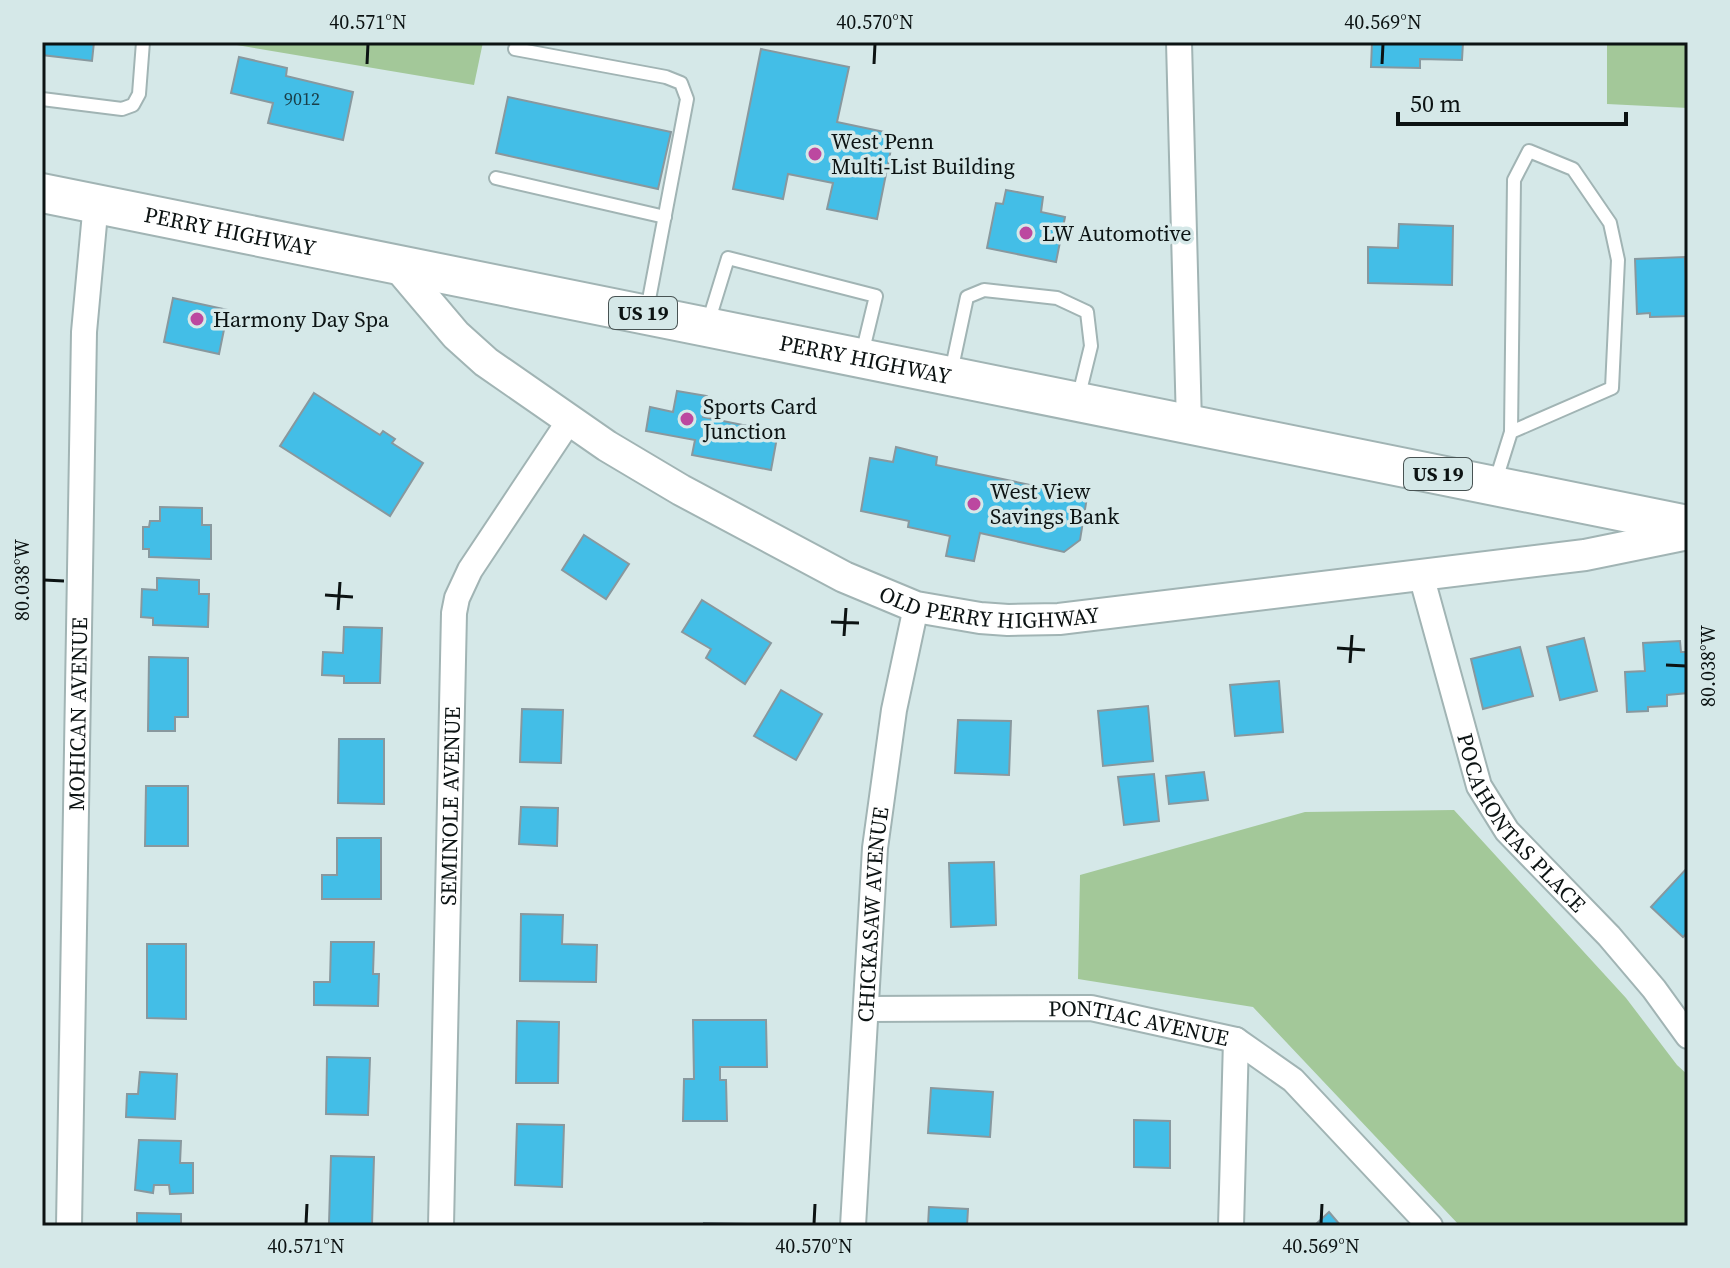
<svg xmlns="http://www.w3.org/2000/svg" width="1730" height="1268" font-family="'Source Serif 4',serif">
	<rect width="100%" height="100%" fill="#d5e8e8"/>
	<g fill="#a3c899">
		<polygon points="219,42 483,42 474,85"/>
		<polygon points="1607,42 1688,42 1688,108 1607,104"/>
		<polygon points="1454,810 1626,998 1677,1065 1688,1075 1688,1226 1460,1226 1253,1007 1078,979 1080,875 1305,812"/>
	</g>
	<g fill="#43bee7" stroke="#88989e" stroke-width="2">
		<polygon points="42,42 94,42 92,61 42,55"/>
		<polygon points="1372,42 1463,42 1462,60 1420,59 1420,68 1371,67"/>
		<polygon points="761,49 849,67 837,122 894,134 877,219 827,209 833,183 788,174 783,199 733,189"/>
		<polygon points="239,57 287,68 286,76 353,92 343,140 268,123 273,103 231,93"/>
		<polygon points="508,97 671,132 658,189 496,153"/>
		<polygon points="1006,190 1043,197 1041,212 1065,217 1056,262 987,248 996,203 1003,204"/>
		<polygon points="1399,224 1453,226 1452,285 1368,283 1368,247 1398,248"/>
		<polygon points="1685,257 1688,316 1650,317 1650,313 1637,314 1635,259"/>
		<polygon points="173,298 228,310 219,354 164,342"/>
		<polygon points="677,391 707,396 703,417 778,432 771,470 692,455 695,440 646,431 650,407 673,412"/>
		<polygon points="314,393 380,435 383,431 395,439 392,443 423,463 390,516 280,446"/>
		<polygon points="896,447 937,457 936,465 1087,497 1080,540 1064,552 980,533 974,561 946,556 950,536 908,527 909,521 861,511 870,458 893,462"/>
		<polygon points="160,507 202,508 202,525 211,525 211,559 149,557 149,549 143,549 143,527 149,527 150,521 160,521"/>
		<polygon points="584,535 629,564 606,599 562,570"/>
		<polygon points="157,578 199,580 199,594 209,594 208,627 153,625 153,618 141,617 142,589 157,590"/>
		<polygon points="702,600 771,643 745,684 706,658 711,649 682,632"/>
		<polygon points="344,627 382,628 380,683 344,683 344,676 322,675 323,652 343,653"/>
		<polygon points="1584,638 1597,691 1560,700 1547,647"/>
		<polygon points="1680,641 1681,652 1688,652 1688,693 1667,695 1667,706 1648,707 1648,711 1627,712 1625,672 1645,671 1643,643"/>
		<polygon points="1520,647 1533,696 1483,709 1471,659"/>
		<polygon points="149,657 188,658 188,717 175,717 175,731 148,731"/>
		<polygon points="1279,681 1283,732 1235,736 1230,685"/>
		<polygon points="781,690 822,714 796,760 754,736"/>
		<polygon points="1148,706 1153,761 1103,766 1098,711"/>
		<polygon points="522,709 563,710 561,763 520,762"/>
		<polygon points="958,720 1011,721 1009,775 955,773"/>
		<polygon points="339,739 384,739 384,804 338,803"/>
		<polygon points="1204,772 1208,800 1169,804 1166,776"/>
		<polygon points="1154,774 1159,821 1124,825 1118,777"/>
		<polygon points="146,786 188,786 188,846 145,846"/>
		<polygon points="521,807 558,808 557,846 519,844"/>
		<polygon points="337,838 381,838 381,899 322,899 322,875 337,875"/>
		<polygon points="994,862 996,925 951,927 949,863"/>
		<polygon points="1688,867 1688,932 1683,937 1651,907"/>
		<polygon points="521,914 563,915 562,944 597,945 596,982 520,981"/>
		<polygon points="331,942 374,942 373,974 379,974 378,1006 314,1005 314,982 330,982"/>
		<polygon points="147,944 186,944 186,1019 147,1018"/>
		<polygon points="693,1020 766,1020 767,1067 720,1067 720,1080 726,1080 727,1121 683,1121 684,1079 694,1079"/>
		<polygon points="517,1021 559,1022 558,1083 516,1083"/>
		<polygon points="327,1057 370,1058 368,1115 326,1114"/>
		<polygon points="140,1072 177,1074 175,1119 126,1117 127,1094 138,1094"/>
		<polygon points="931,1088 993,1092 990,1137 928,1133"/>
		<polygon points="1134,1120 1170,1121 1170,1168 1134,1167"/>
		<polygon points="517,1124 564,1125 562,1187 515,1185"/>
		<polygon points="139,1140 181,1141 180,1163 193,1163 193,1193 170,1194 169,1185 154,1185 153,1193 135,1190"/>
		<polygon points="331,1156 374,1157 372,1225 329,1224"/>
		<polygon points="929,1207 968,1209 967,1226 928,1226"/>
		<polygon points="1329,1212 1341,1226 1314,1226"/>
		<polygon points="137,1213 181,1214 181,1226 137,1226"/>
		<polygon points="704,1223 747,1224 747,1226 704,1226"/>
	</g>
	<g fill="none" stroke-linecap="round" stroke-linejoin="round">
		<g stroke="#a1b4b4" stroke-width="16">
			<g id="service">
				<polyline points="515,49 666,77 681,83 687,99 647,310"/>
				<polyline points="42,99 122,109 133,105 139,94 143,42"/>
				<polyline points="496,178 665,217"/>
				<polyline points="708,323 728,258 876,296 862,354"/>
				<polyline points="951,372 967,297 984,290 1057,298 1087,312 1091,346 1078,399"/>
				<polyline points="1495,483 1511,432 1514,180 1529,151 1573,169 1610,223 1618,260 1612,388 1511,432"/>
			</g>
		</g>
		<g stroke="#a1b4b4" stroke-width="28">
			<g id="minor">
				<polyline points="1179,42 1189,424"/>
				<path id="s1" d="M1421,575L1479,786L1507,831L1609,936L1654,989L1688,1036"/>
				<path id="s2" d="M866,1009L1091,1008L1236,1040L1293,1080L1430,1226"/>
				<path id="s3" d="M69,1226L84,332L96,202"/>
				<path id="s4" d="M441,1226L454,613L457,598L470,570L569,421"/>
				<path id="s5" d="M853,1226L875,848L894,710L916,607"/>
				<polyline points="1231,1226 1236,1040"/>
			</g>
		</g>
		<g stroke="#a1b4b4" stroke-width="34">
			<g id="tertiary">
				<path id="s6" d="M395,263L456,335L486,362L607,446L681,490L844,577L916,607L980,618L1008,620L1059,619L1585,555L1688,534"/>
			</g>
		</g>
		<g stroke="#a1b4b4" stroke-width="42">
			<g id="primary">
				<path id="s7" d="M42,193L1688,525"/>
			</g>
		</g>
		<use href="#service" stroke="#fff" stroke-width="12"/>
		<use href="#minor" stroke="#fff" stroke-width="24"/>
		<use href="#tertiary" stroke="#fff" stroke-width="30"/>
		<use href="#primary" stroke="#fff" stroke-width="38"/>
	</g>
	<path fill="none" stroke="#0c1313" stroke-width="3" d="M367,64L368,44M874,64L875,44M1382,64L1383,44M44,580L64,581M325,595L353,597M338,610L340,582M831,622L859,623M844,636L846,608M1337,648L1365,650M1350,663L1352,635M1666,665L1686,666M306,1224L307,1204M814,1224L815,1204M1321,1224L1322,1204"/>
	<g fill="#bc48a0" stroke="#d5e8e8" stroke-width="3">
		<circle cx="815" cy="154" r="8"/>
		<circle cx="1026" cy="233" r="8"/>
		<circle cx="197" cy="319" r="8"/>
		<circle cx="687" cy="419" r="8"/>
		<circle cx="974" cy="504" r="8"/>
	</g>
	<g text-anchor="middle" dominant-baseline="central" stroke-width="7" stroke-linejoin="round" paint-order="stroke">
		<g font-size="18" fill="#1a3e48">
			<text x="302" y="98">9012</text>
		</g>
		<g fill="#d5e8e8" stroke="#485353" stroke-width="2">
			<rect x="609" y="297" width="68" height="32" rx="6"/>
			<rect x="1404" y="458" width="68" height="32" rx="6"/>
		</g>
		<g font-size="20" font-weight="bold" fill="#0c1313">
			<text x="643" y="313">US 19</text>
			<text x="1438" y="474">US 19</text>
		</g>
		<g font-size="22" fill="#0c1313" stroke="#d5e8e8" text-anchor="start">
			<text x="831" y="141">West Penn<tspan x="831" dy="25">Multi-List Building</tspan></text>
			<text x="1042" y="233">LW Automotive</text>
			<text x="213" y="319">Harmony Day Spa</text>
			<text x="703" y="406">Sports Card<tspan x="703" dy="25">Junction</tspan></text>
			<text x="990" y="491">West View<tspan x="990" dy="25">Savings Bank</tspan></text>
		</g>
		<g font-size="22" fill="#0c1313" stroke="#d5e8e8">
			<text stroke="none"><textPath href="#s7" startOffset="192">PERRY HIGHWAY</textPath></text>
			<text stroke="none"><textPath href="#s7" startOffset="840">PERRY HIGHWAY</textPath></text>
			<text stroke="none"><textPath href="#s6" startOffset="704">OLD PERRY HIGHWAY</textPath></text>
			<text stroke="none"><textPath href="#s3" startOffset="512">MOHICAN AVENUE</textPath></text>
			<text stroke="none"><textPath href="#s4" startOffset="420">SEMINOLE AVENUE</textPath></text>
			<text stroke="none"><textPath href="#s1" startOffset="272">POCAHONTAS PLACE</textPath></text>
			<text stroke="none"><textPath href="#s5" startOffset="312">CHICKASAW AVENUE</textPath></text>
			<text stroke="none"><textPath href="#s2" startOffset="274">PONTIAC AVENUE</textPath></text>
		</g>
	</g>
	<rect width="1730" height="1268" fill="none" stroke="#d5e8e8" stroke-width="88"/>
	<path d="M1398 112v12h228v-12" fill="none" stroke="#0c1313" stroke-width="4"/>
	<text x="1410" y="112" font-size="24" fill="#0c1313" stroke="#d5e8e8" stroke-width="6" paint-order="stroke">50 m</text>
	<rect x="44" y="44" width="1642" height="1180" fill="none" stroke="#0c1313" stroke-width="3"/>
	<g font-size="20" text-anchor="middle" fill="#0c1313">
		<text x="368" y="29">40.571°N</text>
		<text x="875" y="29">40.570°N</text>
		<text x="1383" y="29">40.569°N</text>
		<text transform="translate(22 580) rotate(-90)" y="7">80.038°W</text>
		<text transform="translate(1708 666) rotate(-90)" y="7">80.038°W</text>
		<text x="306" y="1253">40.571°N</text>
		<text x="814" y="1253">40.570°N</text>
		<text x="1321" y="1253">40.569°N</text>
	</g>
</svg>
